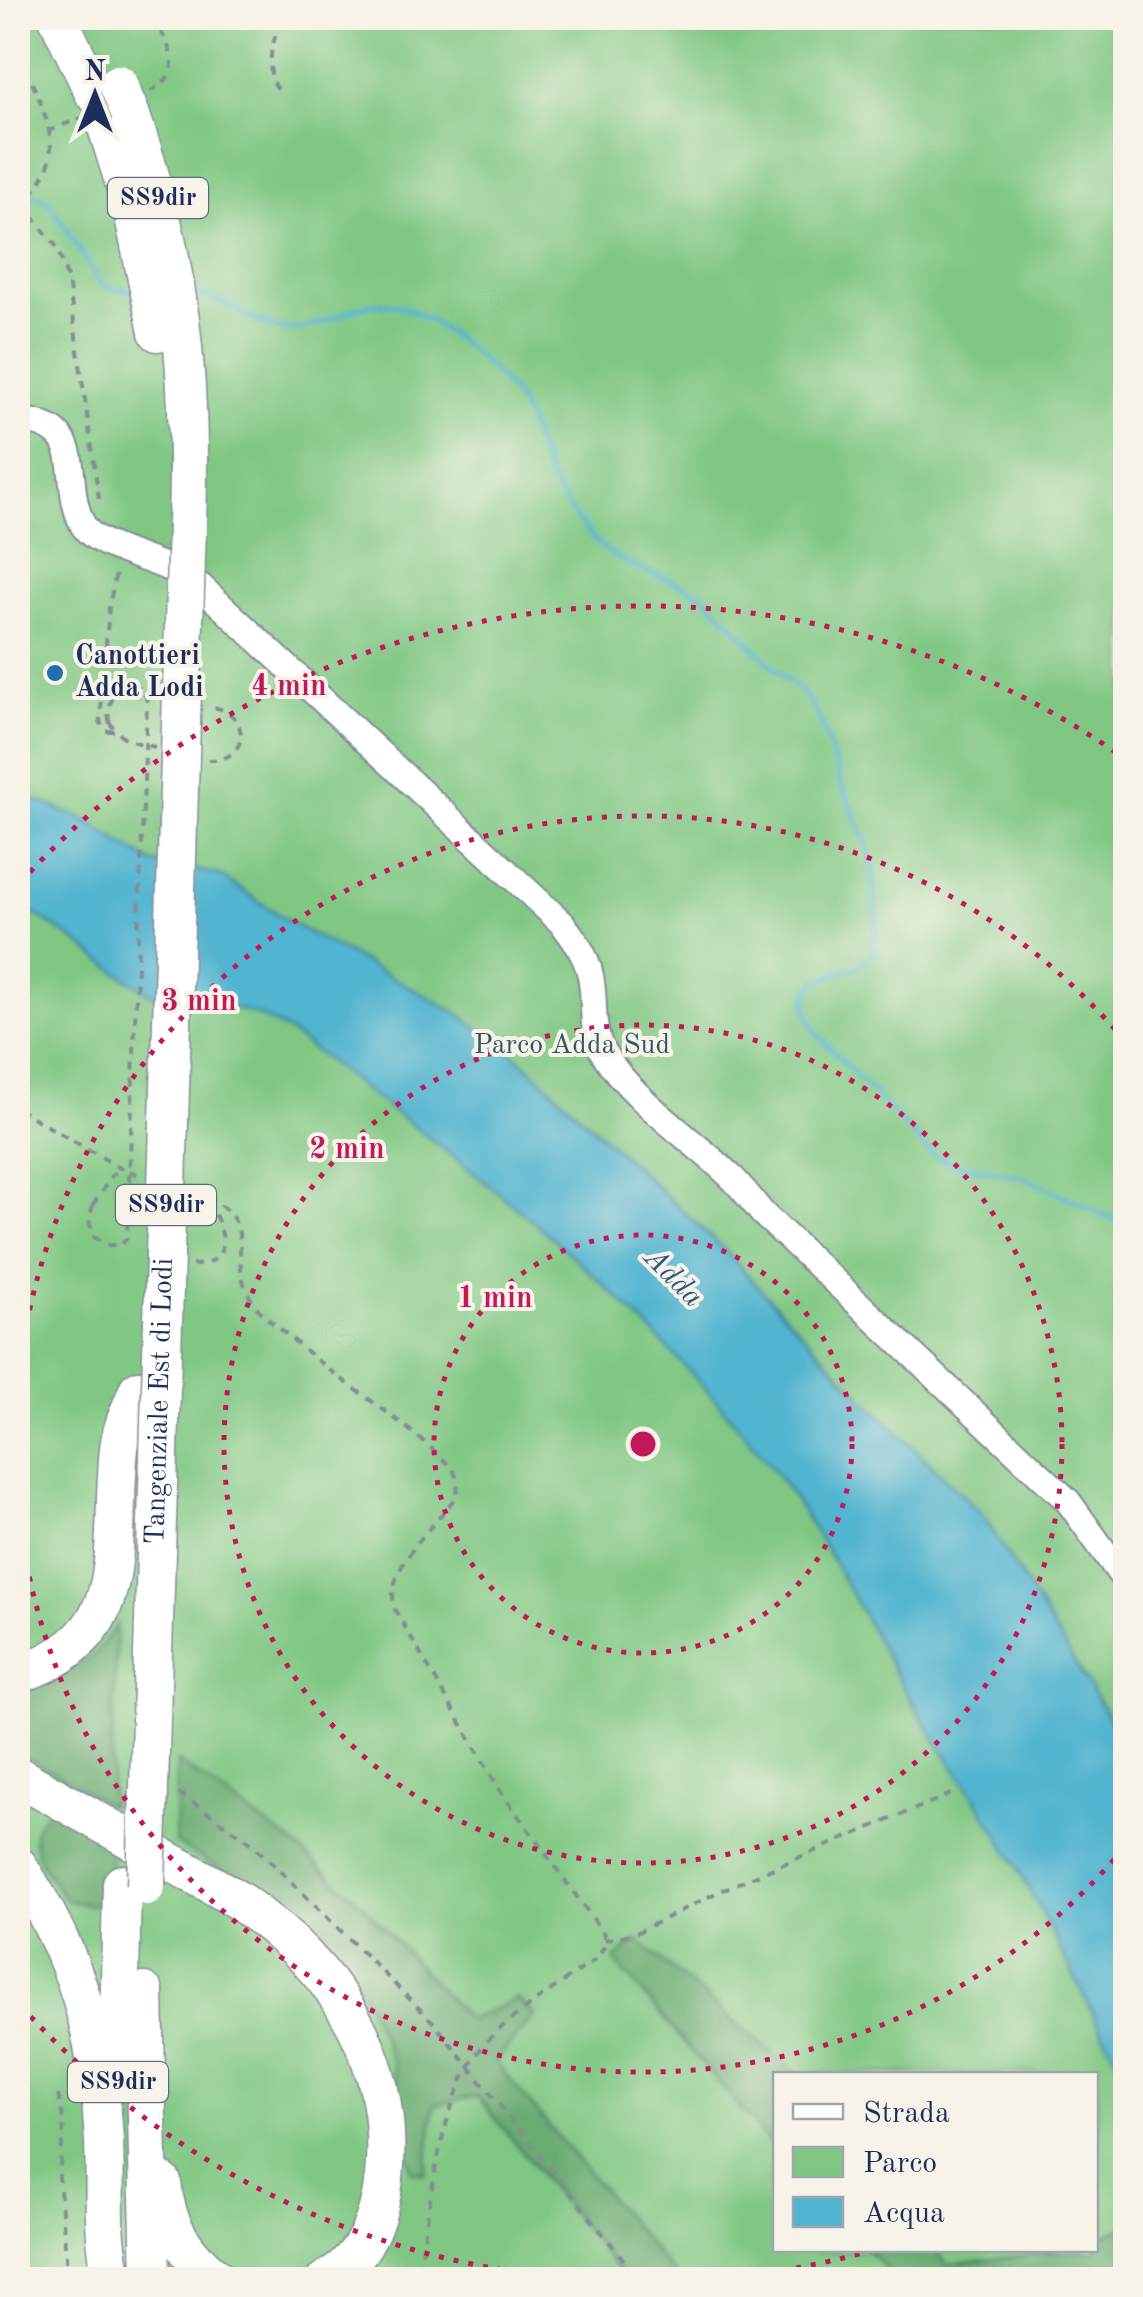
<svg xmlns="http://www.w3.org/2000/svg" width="1143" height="2297" font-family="'Old Standard TT',serif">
	<rect width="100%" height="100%" fill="#f7f3e8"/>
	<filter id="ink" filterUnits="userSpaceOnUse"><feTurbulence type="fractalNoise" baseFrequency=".01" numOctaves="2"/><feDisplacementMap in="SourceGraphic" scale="20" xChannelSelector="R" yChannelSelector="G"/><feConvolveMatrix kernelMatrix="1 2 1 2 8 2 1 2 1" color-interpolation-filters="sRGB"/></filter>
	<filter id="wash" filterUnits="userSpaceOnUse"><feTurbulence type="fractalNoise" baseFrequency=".0048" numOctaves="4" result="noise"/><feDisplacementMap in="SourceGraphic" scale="40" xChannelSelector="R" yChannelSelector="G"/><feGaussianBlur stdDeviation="2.25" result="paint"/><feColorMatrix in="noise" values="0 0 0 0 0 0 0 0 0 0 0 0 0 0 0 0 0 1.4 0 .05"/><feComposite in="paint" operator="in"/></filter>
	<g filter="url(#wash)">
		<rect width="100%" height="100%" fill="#f0e9d1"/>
		<path fill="#7fc783" stroke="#4d7b70" stroke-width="2.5" fill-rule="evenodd" d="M18,18H1125V2279H18ZM776,2074H1096V2250H776Z"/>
		<g fill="#67ac71" stroke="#416e68" stroke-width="2.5">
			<polygon points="117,1625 110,1806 18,1752 18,1684 53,1677 92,1657"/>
			<polygon points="177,1761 294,1844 360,1902 468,2020 518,1999 535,2015 495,2062 678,2279 625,2279 477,2096 434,2105 426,2174 411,2171 392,2060 362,1992 315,1937 267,1896 175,1843"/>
			<path d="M55,1807L110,1838V1893L92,1905L67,1901C45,1872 12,1831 55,1807Z"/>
			<polygon points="637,1940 797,2074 776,2074 775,2149 614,1960"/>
			<polygon points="1125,2227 1125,2279 896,2279 867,2250 935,2250 947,2265 1067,2250 1096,2250 1096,2239"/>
		</g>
		<path fill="#51b4d0" stroke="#367297" stroke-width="2.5" d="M18,793L84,819L153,863L218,874L290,922L456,1012L518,1057L722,1248L866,1401L983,1515L1125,1744V2076C1085,1999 1048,1921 1005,1846C976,1795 940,1749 910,1699C860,1614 820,1526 758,1450C646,1312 514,1198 371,1095C344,1075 319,1052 291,1034C273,1022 252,1011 230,1007C206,1002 179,1010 157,997C107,970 68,930 18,905Z"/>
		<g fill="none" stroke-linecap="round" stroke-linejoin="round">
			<g stroke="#51b4d0" stroke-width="5">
				<polyline points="18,192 38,196 50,203 98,280 108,288 136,291"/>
				<path d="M192,294C226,296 251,325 284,329C323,333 355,297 394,305C432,312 497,369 518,401C531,422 537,449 547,472C557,494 574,516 590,535C619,569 666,574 703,595C731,621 756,651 784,677C790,683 797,686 802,692C825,717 832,760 844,791C853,812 865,832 870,855C873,874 881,938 872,954C853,985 784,962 814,1031L933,1155L952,1164L1023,1177L1126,1225"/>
			</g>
		</g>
	</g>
	<g filter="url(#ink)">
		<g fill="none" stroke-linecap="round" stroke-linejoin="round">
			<g stroke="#868c98" stroke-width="29">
				<path id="minor" d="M18,420C92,426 59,479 83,525C93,545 145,557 166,567C178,572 189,579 200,586L563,924C578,944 590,961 592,986C595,1010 591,1033 604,1054C632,1099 689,1137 727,1173C741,1185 751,1200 763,1214L1068,1501L1126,1582"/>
			</g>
			<g stroke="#868c98" stroke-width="41">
				<g id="highway">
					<polyline points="58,18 94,93"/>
					<path d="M130,113C181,258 192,372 187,524"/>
					<polyline points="106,124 132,207 158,332"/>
					<path d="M18,1674C138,1636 108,1547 119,1449C121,1428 131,1409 138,1390"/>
					<path d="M18,1776C64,1802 110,1828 156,1854C185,1870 215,1885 242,1903C332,1966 391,2051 385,2164C383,2209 368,2257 326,2280"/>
					<path d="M18,1866C78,1958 98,2033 104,2141C106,2187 101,2235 113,2280"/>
					<polyline points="144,1992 151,2280"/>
					<polyline points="118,2077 122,1884"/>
					<path d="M162,2182C165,2224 185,2255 219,2280"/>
				</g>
			</g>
			<g stroke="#868c98" stroke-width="4" stroke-dasharray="8 8" stroke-linecap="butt">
				<path d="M18,54C32,82 60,135 48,166C43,181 30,192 26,208L57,247L68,280L100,506"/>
				<path d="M278,89C262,69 275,40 280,18"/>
				<path d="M150,91C188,73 168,45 154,18"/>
				<polyline points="48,131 81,118"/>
				<path d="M109,721C118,739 136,743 155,747"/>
				<polyline points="114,731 104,731 100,721 109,606 117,568"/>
				<path d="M208,760C251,763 252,709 209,707"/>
				<polyline points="18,1109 120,1168 140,1175"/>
				<path d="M191,1192C270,1218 221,1254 253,1302C262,1316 279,1328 292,1339C343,1385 406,1420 453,1469L458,1481L457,1495C435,1527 382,1569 395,1610L501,1792L604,1934V1947L596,1959C566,1981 499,2022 480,2050C437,2109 430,2208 418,2280"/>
				<polyline points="93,1205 112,1175 120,1170"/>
				<path d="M192,1265C240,1265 222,1220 203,1196"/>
				<polyline points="179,1793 246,1839 269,1860 434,2023 640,2280"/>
				<polyline points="605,1940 636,1933 724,1889 951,1794"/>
				<polyline points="58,2095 64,2124 59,2177 68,2280"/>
			</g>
			<use href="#minor" stroke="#fff" stroke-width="25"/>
			<use href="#highway" stroke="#fff" stroke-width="38"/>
			<g stroke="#868c98" stroke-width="41" stroke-linecap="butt">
				<g id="highway-bridge">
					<polyline points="118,84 130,113"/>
					<path id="s1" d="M146,1886L187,524"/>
				</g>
			</g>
			<path stroke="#868c98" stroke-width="4" stroke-dasharray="8 8" stroke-linecap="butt" d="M93,1205L89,1220L94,1237L109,1245H121L127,1238L147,701L143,689C119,683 106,698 109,721"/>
			<use href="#highway-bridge" stroke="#fff" stroke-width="38"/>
		</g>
	</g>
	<g fill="none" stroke="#c2185b" stroke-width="5" stroke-dasharray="5 10">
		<circle cx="643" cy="1444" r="209"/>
		<circle cx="643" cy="1444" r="419"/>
		<path d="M1124 1848A628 628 0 0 1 18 1504M18 1384A628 628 0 0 1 1124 1040"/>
		<path d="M874 2250A838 838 0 0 1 709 2279M577 2279A838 838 0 0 1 20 2005M20 883A838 838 0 0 1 1124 758"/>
	</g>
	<circle fill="#1f6fb2" stroke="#f7f3e8" stroke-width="4" cx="55" cy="673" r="10"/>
	<g text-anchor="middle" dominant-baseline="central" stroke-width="8" stroke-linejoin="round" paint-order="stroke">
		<g fill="#f7f3e8" stroke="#5d6a87" stroke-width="2.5">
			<rect x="108" y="178" width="100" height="40" rx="8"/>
			<rect x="116" y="1185" width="100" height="40" rx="8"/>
			<rect x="68" y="2062" width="100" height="40" rx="8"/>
		</g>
		<g font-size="25" font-weight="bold" fill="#1b2f5e">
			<text x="158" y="198">SS9dir</text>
			<text x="166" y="1205">SS9dir</text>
			<text x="118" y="2082">SS9dir</text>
		</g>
		<g font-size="28" font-weight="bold" fill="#1b2f5e" stroke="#f7f3e8" text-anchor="start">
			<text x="75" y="657">Canottieri<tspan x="75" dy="32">Adda Lodi</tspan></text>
		</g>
		<g font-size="28" fill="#345567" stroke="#f7f3e8">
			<text x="572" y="1046">Parco Adda Sud</text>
		</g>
		<g font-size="28" fill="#1b2f5e" stroke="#f7f3e8">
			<text stroke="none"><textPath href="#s1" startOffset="485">Tangenziale Est di Lodi</textPath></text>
		</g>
		<g font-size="30" font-style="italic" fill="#2b5780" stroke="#f7f3e8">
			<text transform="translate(673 1278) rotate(45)">Adda</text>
		</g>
	</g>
	<circle cx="643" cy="1444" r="15" fill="#c2185b" stroke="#f7f3e8" stroke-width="5"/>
	<g font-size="30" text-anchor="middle" font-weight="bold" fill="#c2185b" stroke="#f7f3e8" stroke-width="8" stroke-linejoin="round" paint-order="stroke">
		<text x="289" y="695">4 min</text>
		<text x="199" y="1010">3 min</text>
		<text x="347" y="1158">2 min</text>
		<text x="495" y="1307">1 min</text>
	</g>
	<rect width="1143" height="2297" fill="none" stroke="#f7f3e8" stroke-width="60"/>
	<rect x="773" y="2072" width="325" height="180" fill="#f7f3e8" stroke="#9fa5b1" stroke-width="2.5"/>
	<rect x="793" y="2104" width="50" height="15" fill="#ffffff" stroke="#9fa5b1" stroke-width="2.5"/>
	<text x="863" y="2122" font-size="30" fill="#1b2f5e">Strada</text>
	<rect x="793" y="2147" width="50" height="30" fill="#7fc783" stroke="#9fa5b1" stroke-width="2.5"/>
	<text x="863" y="2172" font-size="30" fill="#1b2f5e">Parco</text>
	<rect x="793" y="2197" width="50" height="30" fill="#51b4d0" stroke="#9fa5b1" stroke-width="2.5"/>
	<text x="863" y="2222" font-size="30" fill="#1b2f5e">Acqua</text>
	<g transform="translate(95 95)" stroke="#f7f3e8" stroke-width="8" paint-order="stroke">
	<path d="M0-8L18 38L0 25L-18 38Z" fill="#1b2f5e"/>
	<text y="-15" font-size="28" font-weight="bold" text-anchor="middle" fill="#1b2f5e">N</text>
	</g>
</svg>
